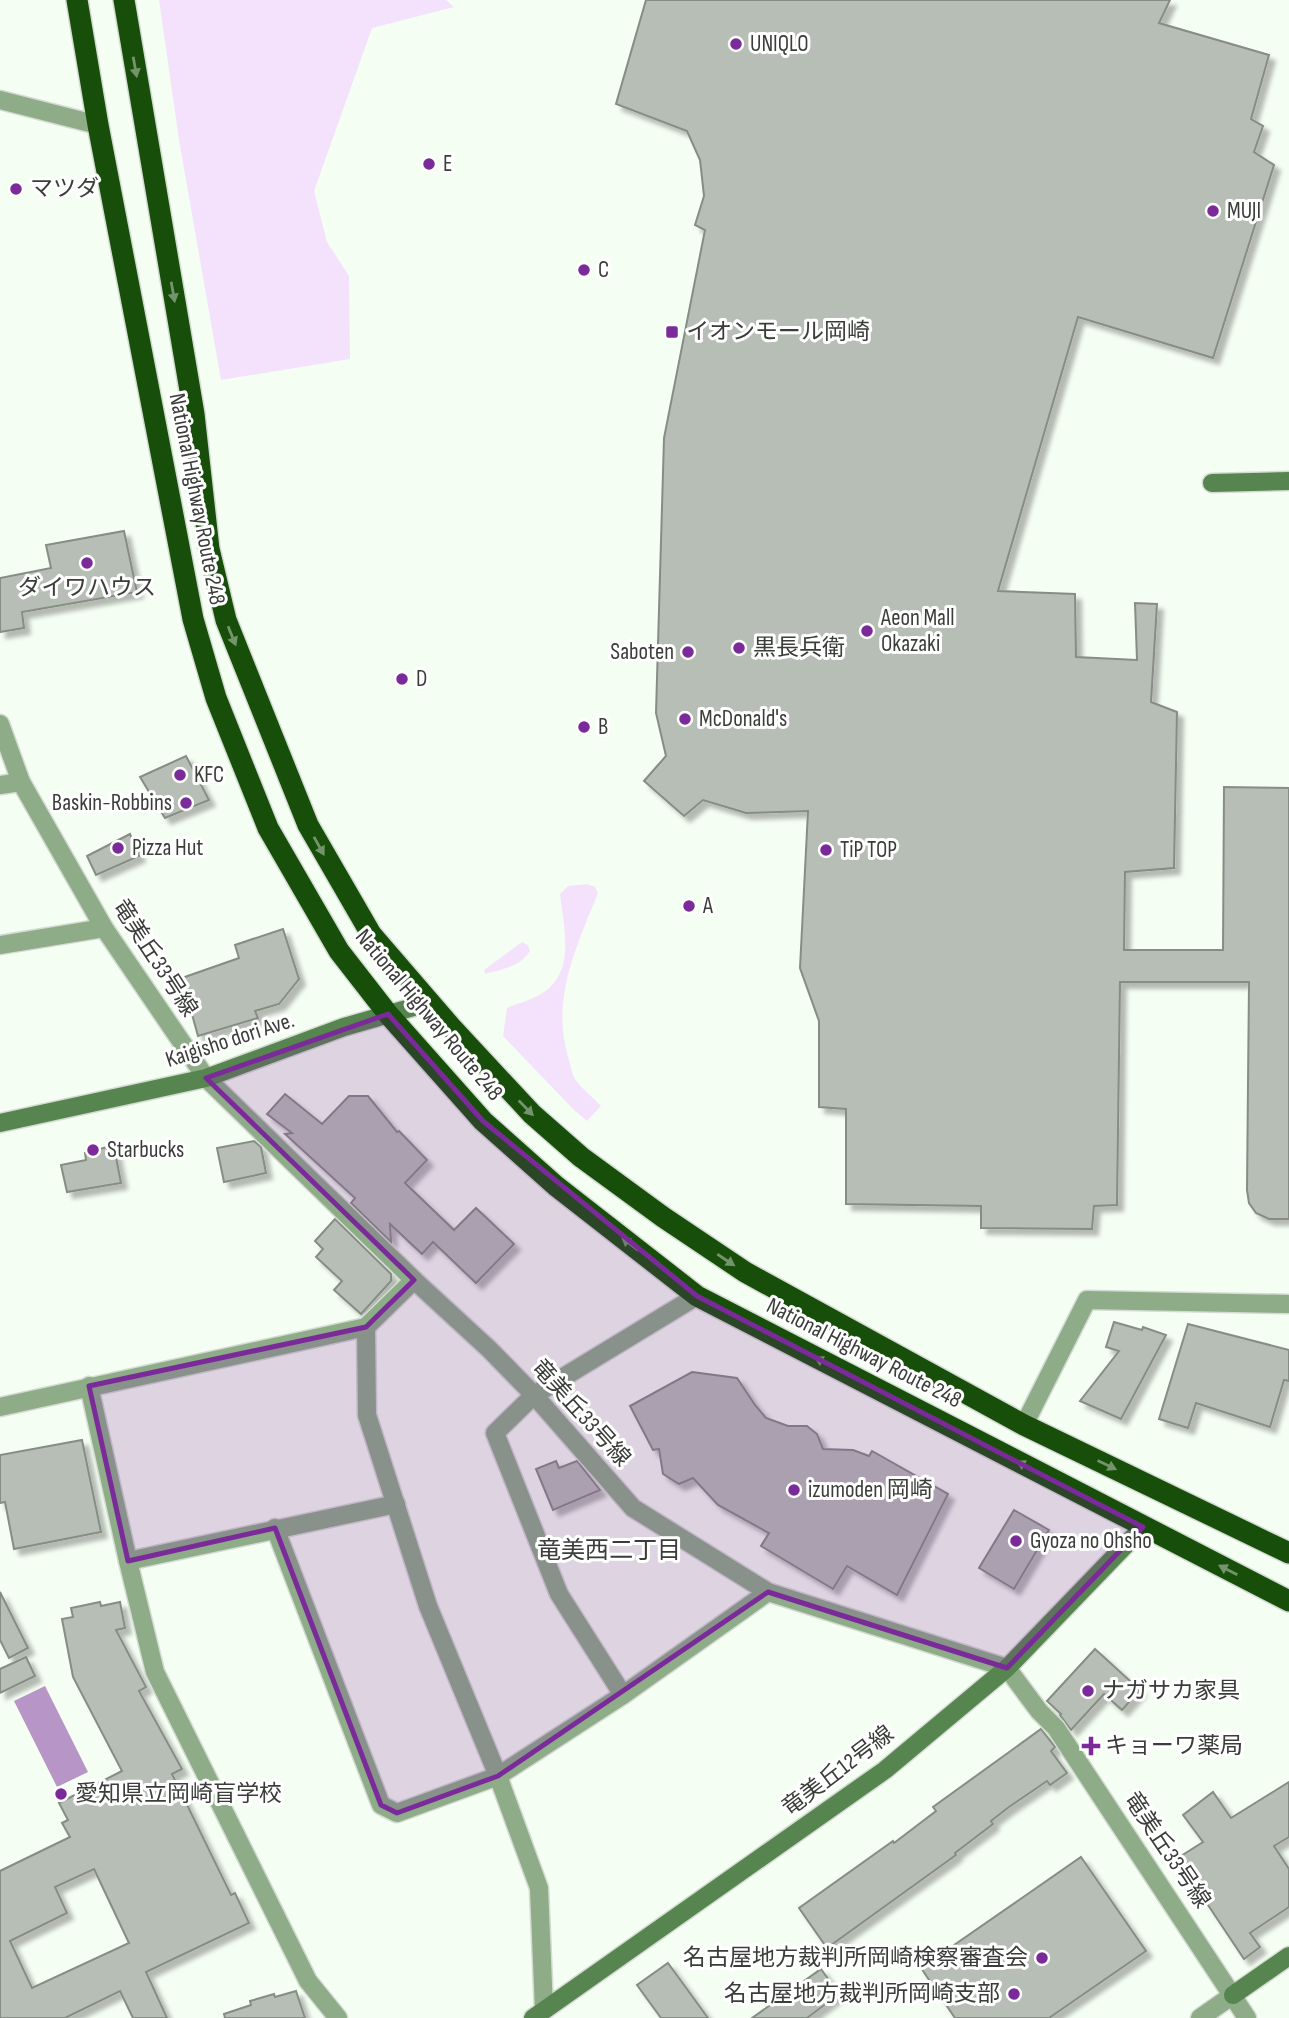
<svg xmlns="http://www.w3.org/2000/svg" width="1289" height="2018" font-family="'Sofia Sans Condensed','Noto Sans JP',sans-serif">
	<defs>
		<filter id="shadow"><feDropShadow dx="6" dy="6" stdDeviation="2" flood-color="#0004"/></filter>
	</defs>
	<rect width="100%" height="100%" fill="#f5fef3"/>
	<g fill="#f4e2fc">
		<polygon points="159,0 446,0 454,7 372,28 314,191 327,242 349,276 350,359 221,380 179,140"/>
		<path d="M587,884L595,887L598,893C577,945 552,997 567,1053C570,1061 571,1072 575,1079C582,1089 593,1097 601,1106L587,1121L574,1110L503,1036L507,1008C519,1003 538,998 548,989C575,966 563,925 560,894L568,886Z"/>
		<path d="M522,942L528,945L530,951C520,967 502,969 485,974L484,970Z"/>
	</g>
	<polygon fill="#b795c7" points="45,1686 88,1772 57,1787 14,1701"/>
	<g fill="#b6beb5" stroke="#868d84" stroke-width="2" fill-rule="evenodd" filter="url(#shadow)">
		<polygon points="646,0 1170,0 1159,23 1269,55 1251,119 1263,126 1254,152 1274,165 1213,358 1078,317 998,591 1075,594 1076,657 1137,660 1135,603 1157,604 1151,702 1177,712 1174,868 1125,872 1124,950 1223,950 1224,787 1289,788 1289,1219 1269,1219 1256,1213 1249,1203 1247,1190 1249,982 1120,982 1117,1205 1094,1206 1092,1229 981,1228 981,1206 846,1204 846,1109 819,1107 819,1021 800,968 808,811 746,813 703,800 684,816 644,781 666,756 656,713 664,438 705,230 695,225 704,196 700,160 687,131 616,104"/>
		<polygon points="124,531 137,592 22,612 24,628 0,632 0,578 51,568 46,545"/>
		<polygon points="186,756 209,800 165,818 140,777"/>
		<polygon points="130,834 139,856 96,875 87,856"/>
		<polygon points="283,929 299,979 279,1004 255,1011 258,1018 198,1036 182,978 239,958 235,945"/>
		<polygon points="285,1094 322,1124 349,1096 368,1096 397,1132 399,1131 427,1160 405,1183 454,1230 476,1208 514,1244 476,1283 433,1242 422,1254 390,1224 391,1242 351,1203 355,1198 285,1134 292,1133 267,1114"/>
		<polygon points="254,1141 261,1147 266,1173 224,1182 217,1148"/>
		<polygon points="107,1147 108,1153 115,1152 121,1183 67,1192 61,1165 86,1160 85,1153"/>
		<polygon points="335,1219 391,1274 391,1281 361,1314 334,1290 342,1281 316,1257 323,1249 315,1241"/>
		<polygon points="1114,1322 1142,1330 1143,1327 1166,1335 1121,1419 1080,1401 1119,1351 1106,1347"/>
		<polygon points="1188,1324 1289,1350 1289,1381 1284,1380 1270,1427 1196,1403 1188,1428 1159,1419"/>
		<polygon points="692,1372 737,1378 755,1405 766,1418 788,1426 807,1426 817,1434 823,1449 853,1450 869,1456 872,1451 948,1494 897,1595 847,1566 833,1589 761,1546 769,1533 718,1505 693,1478 679,1484 663,1474 659,1449 653,1450 630,1406"/>
		<polygon points="82,1440 101,1532 14,1549 5,1502 0,1503 0,1455"/>
		<polygon points="556,1461 559,1468 577,1461 600,1490 553,1510 536,1469"/>
		<polygon points="1014,1510 1049,1530 1014,1589 979,1568"/>
		<polygon points="0,1592 28,1648 9,1658 0,1640"/>
		<path d="M100,1602L101,1606L120,1602L125,1628L116,1630L146,1687L139,1691L182,1769L172,1774L231,1895L235,1893L249,1923L146,1972L167,2018H133L120,1991L65,2018H0V1871L70,1837L62,1823L68,1820L59,1803L122,1771L73,1677L62,1619L73,1617L71,1608ZM94,1869L129,1943L32,1988L10,1941L67,1913L55,1887Z"/>
		<polygon points="1095,1649 1140,1690 1122,1710 1104,1694 1071,1730 1060,1715 1061,1714 1047,1701"/>
		<polygon points="26,1657 35,1676 0,1693 0,1669"/>
		<polygon points="1041,1729 1055,1747 1051,1751 1067,1773 1050,1785 1047,1781 1009,1807 991,1821 993,1824 955,1853 956,1855 827,1948 799,1908 893,1841 894,1843 936,1811 933,1807"/>
		<polygon points="1289,1782 1289,1837 1274,1846 1289,1869 1289,1907 1250,1933 1260,1947 1244,1959 1196,1887 1192,1889 1173,1861 1203,1842 1183,1815 1213,1792 1231,1818"/>
		<polygon points="1081,1857 1146,1951 1049,2018 955,2018 921,1968"/>
		<polygon points="668,1963 708,2018 661,2018 637,1985"/>
		<polygon points="821,1969 839,1994 807,2018 752,2018"/>
		<polygon points="296,1991 305,2018 225,2018 224,2014 251,2005 250,2001 274,1994 275,1997"/>
	</g>
	<g fill="none" stroke-linecap="round" stroke-linejoin="round">
		<g stroke="#d3dbd2" stroke-width="21">
			<g id="street">
				<polyline points="0,100 98,125"/>
				<polyline points="0,724 21,782 104,928 206,1078 414,1280 489,1349 534,1395 633,1508 768,1592 1007,1668 1039,1711 1056,1728 1247,2018"/>
				<polyline points="0,785 21,782"/>
				<polyline points="0,945 104,928"/>
				<polyline points="414,1280 366,1327 367,1415 428,1606 498,1776 539,1888 544,2010"/>
				<polyline points="89,1386 128,1561 155,1672 308,1981 338,2018"/>
				<polyline points="0,1407 366,1327"/>
				<polyline points="1024,1425 1087,1300 1289,1304"/>
				<polyline points="275,1528 381,1805 397,1813 498,1776 623,1695 768,1592"/>
				<polyline points="128,1561 396,1504"/>
				<polyline points="623,1695 559,1594 495,1433 534,1395 697,1296"/>
				<polyline points="1200,2018 1233,1995"/>
			</g>
		</g>
		<g stroke="#d3dbd2" stroke-width="21">
			<g id="secondary">
				<polyline points="1212,483 1289,481"/>
				<polyline points="0,1123 206,1078 344,1027 431,1002"/>
				<polyline points="1233,1995 1289,1956"/>
				<polyline points="533,2018 885,1770 1007,1668 1143,1527"/>
			</g>
		</g>
		<g stroke="#d3dbd2" stroke-width="24">
			<g id="highway">
				<polyline points="77,0 98,125 193,619 216,698 268,828 339,951 388,1014 483,1121 556,1186 697,1296 1289,1601"/>
				<polyline points="124,0 194,414 209,549 226,620 308,825 371,934 452,1028 532,1114 581,1157 663,1217 745,1272 1024,1425 1289,1553"/>
			</g>
		</g>
		<use href="#street" stroke="#8dac87" stroke-width="18"/>
		<use href="#secondary" stroke="#57854f" stroke-width="18"/>
		<use href="#highway" stroke="#174e0a" stroke-width="21"/>
	</g>
	<defs><path id="oneway-solid" d="M-6-.8H1V-3.2L6.5 0L1 3.2V.8H-6Z" transform="scale(1.75)"/></defs>
	<g fill="#74956c">
		<use href="#oneway-solid" transform="translate(135 67) rotate(80)"/>
		<use href="#oneway-solid" transform="translate(173 292) rotate(80)"/>
		<use href="#oneway-solid" transform="translate(232 636) rotate(68)"/>
		<use href="#oneway-solid" transform="translate(319 846) rotate(61)"/>
		<use href="#oneway-solid" transform="translate(526 1108) rotate(46)"/>
		<use href="#oneway-solid" transform="translate(630 1244) rotate(-142)"/>
		<use href="#oneway-solid" transform="translate(726 1260) rotate(34)"/>
		<use href="#oneway-solid" transform="translate(824 1362) rotate(-153)"/>
		<use href="#oneway-solid" transform="translate(1107 1465) rotate(26)"/>
		<use href="#oneway-solid" transform="translate(1026 1466) rotate(-153)"/>
		<use href="#oneway-solid" transform="translate(1228 1570) rotate(-153)"/>
	</g>
	<path fill="#7b2a9a" fill-opacity="0.2" stroke="#7b2a9a" stroke-width="5" stroke-linejoin="round" d="M388,1014L483,1121L697,1296L1143,1527L1007,1668L768,1592L498,1776L397,1813L381,1805L275,1528L128,1561L89,1386L366,1327L414,1280L206,1078Z"/>
	<g fill="#7b2a9a" stroke="#fff" stroke-width="2.5">
		<circle cx="736" cy="44" r="7"/>
		<circle cx="429" cy="164" r="7"/>
		<circle cx="16" cy="189" r="7"/>
		<circle cx="1213" cy="211" r="7"/>
		<circle cx="584" cy="270" r="7"/>
		<rect x="665" y="325" width="14" height="14" rx="3.5"/>
		<circle cx="87" cy="563" r="7"/>
		<circle cx="867" cy="631" r="7"/>
		<circle cx="739" cy="648" r="7"/>
		<circle cx="688" cy="652" r="7"/>
		<circle cx="402" cy="679" r="7"/>
		<circle cx="685" cy="719" r="7"/>
		<circle cx="584" cy="727" r="7"/>
		<circle cx="180" cy="775" r="7"/>
		<circle cx="186" cy="803" r="7"/>
		<circle cx="118" cy="848" r="7"/>
		<circle cx="826" cy="850" r="7"/>
		<circle cx="689" cy="906" r="7"/>
		<circle cx="93" cy="1150" r="7"/>
		<circle cx="794" cy="1490" r="7"/>
		<circle cx="1016" cy="1541" r="7"/>
		<circle cx="1088" cy="1691" r="7"/>
		<path d="M1087.5 1735.5h7v7h7v7h-7v7h-7v-7h-7v-7h7z"/>
		<circle cx="61" cy="1794" r="7"/>
		<circle cx="1042" cy="1958" r="7"/>
		<circle cx="1014" cy="1994" r="7"/>
	</g>
	<g text-anchor="middle" dominant-baseline="central" stroke-width="6" stroke-linejoin="round" paint-order="stroke">
		<g font-size="23" fill="#3a3d39" stroke="#fff" text-anchor="start">
			<text x="750" y="44">UNIQLO</text>
			<text x="443" y="164">E</text>
			<text x="30" y="189">マツダ</text>
			<text x="1227" y="211">MUJI</text>
			<text x="598" y="270">C</text>
			<text x="686" y="332">イオンモール岡崎</text>
			<text x="87" y="588" text-anchor="middle">ダイワハウス</text>
			<text x="881" y="618">Aeon Mall<tspan x="881" dy="26">Okazaki</tspan></text>
			<text x="753" y="648">黒長兵衛</text>
			<text x="674" y="652" text-anchor="end">Saboten</text>
			<text x="416" y="679">D</text>
			<text x="699" y="719">McDonald's</text>
			<text x="598" y="727">B</text>
			<text x="194" y="775">KFC</text>
			<text x="172" y="803" text-anchor="end">Baskin-Robbins</text>
			<text x="132" y="848">Pizza Hut</text>
			<text x="840" y="850">TiP TOP</text>
			<text x="703" y="906">A</text>
			<text x="107" y="1150">Starbucks</text>
			<text x="808" y="1490">izumoden 岡崎</text>
			<text x="1030" y="1541">Gyoza no Ohsho</text>
			<text x="1102" y="1691">ナガサカ家具</text>
			<text x="1105" y="1746">キョーワ薬局</text>
			<text x="75" y="1794">愛知県立岡崎盲学校</text>
			<text x="1028" y="1958" text-anchor="end">名古屋地方裁判所岡崎検察審査会</text>
			<text x="1000" y="1994" text-anchor="end">名古屋地方裁判所岡崎支部</text>
		</g>
		<g font-size="23" fill="#3a3d39" stroke="#fff">
			<text transform="translate(197 499) rotate(79)">National Highway Route 248</text>
			<text transform="translate(155 958) rotate(57)">竜美丘33号線</text>
			<text transform="translate(429 1015) rotate(50)">National Highway Route 248</text>
			<text transform="translate(230 1040) rotate(-18)">Kaigisho dori Ave.</text>
			<text transform="translate(864 1353) rotate(27)">National Highway Route 248</text>
			<text transform="translate(581 1413) rotate(48)">竜美丘33号線</text>
			<text transform="translate(838 1771) rotate(-37)">竜美丘12号線</text>
			<text transform="translate(1167 1850) rotate(56)">竜美丘33号線</text>
		</g>
		<g font-size="24" fill="#3a3d39" stroke="#fff">
			<text x="609" y="1550">竜美西二丁目</text>
		</g>
	</g>
</svg>
